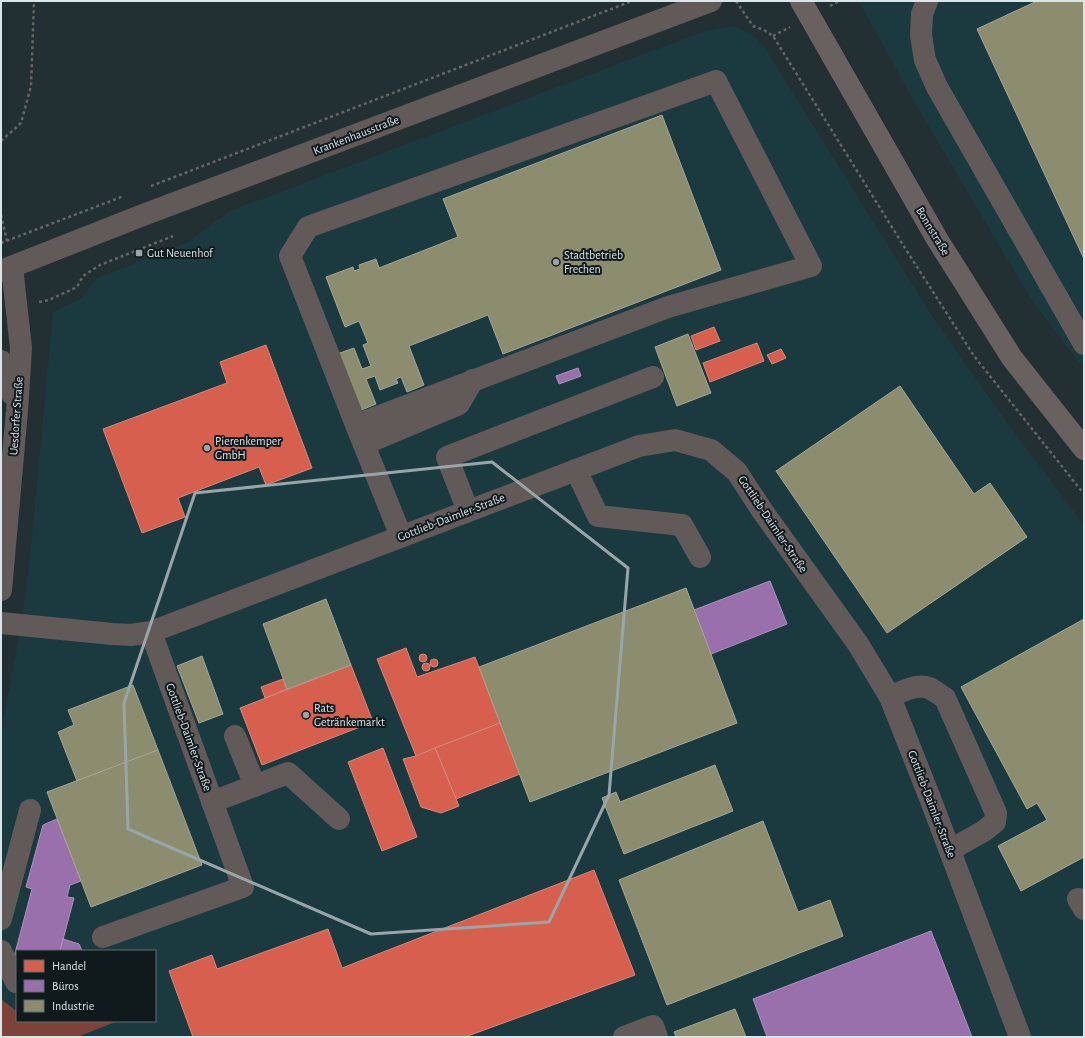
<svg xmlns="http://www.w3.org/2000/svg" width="1085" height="1038" font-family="'Alegreya Sans',sans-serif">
	<rect width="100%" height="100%" fill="#223033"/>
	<g fill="#1b3a40" fill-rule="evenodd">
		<polygon points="859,1 1084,1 1084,369 1031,299 912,98"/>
		<path d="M735,26L752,35L763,45L932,316L1005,420L1084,525V1037H1V734L21,625L29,569L53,312L81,299L97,278L187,243L230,211L705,31ZM17,951H155V1021H17Z"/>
	</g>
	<polygon fill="#7e4338" points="1,999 15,1010 17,1009 17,1021 118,1021 77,1037 1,1037"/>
	<g fill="#d6604d" stroke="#d7887c">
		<polygon points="714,327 720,341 696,350 691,336"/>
		<polygon points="757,343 764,361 710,382 703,363"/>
		<polygon points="266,345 312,468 266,485 259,467 178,498 185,517 142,533 103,429 227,383 220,362"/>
		<polygon points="781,349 786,358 772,364 767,355"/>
		<polygon points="406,648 417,677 475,657 500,723 416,756 377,659"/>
		<circle cx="423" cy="658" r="4"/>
		<circle cx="434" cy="663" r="4"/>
		<circle cx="426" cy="667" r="4"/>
		<polygon points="351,665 373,722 262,765 240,708"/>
		<polygon points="283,679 287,689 265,698 261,687"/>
		<polygon points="500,723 520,774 456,799 435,748"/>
		<polygon points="383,748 417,837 382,851 348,762"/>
		<polygon points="435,748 459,806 441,813 421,807 403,759 416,756"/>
		<polygon points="594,870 635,975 465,1037 193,1037 169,971 212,955 217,969 328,929 342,968"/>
	</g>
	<g fill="#9970ab" stroke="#ac93be">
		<polygon points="578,368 581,376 559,384 556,376"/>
		<polygon points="770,581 787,624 711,654 694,610"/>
		<polygon points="57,819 81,881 70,885 67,897 74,898 60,951 17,951 17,957 14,957 32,889 26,887 43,825"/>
		<polygon points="931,931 972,1037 767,1037 753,999"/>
		<polygon points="63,939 79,944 82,951 60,951"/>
	</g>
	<g fill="#8c8c6e" stroke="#a3a793">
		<polygon points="1037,1 1084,1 1084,259 977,29"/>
		<polygon points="662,115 721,270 503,354 488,315 409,346 424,385 407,392 401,377 396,379 398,383 380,390 375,376 366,379 376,404 359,411 337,354 354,348 362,369 371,366 363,345 368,343 359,321 345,327 326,277 353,267 354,271 360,269 359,265 376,259 379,268 458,237 443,199"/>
		<polygon points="688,334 711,393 677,406 655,347"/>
		<polygon points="900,386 974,494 990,483 1027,537 887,633 776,471"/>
		<polygon points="686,588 737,723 530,802 479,667"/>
		<polygon points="326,599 351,665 287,689 263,624"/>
		<polygon points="1084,619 1084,857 1021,891 998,846 1047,820 1037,803 1027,809 961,687"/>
		<polygon points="202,656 223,714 199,723 177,666"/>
		<polygon points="133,685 158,750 77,781 58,732 74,725 68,710"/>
		<polygon points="158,750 202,865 91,907 47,792"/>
		<polygon points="715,765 733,811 624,854 602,798 616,792 620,802"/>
		<polygon points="763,821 798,912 830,900 843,936 667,1005 619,880"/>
		<polygon points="735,1009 746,1037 676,1037 674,1032"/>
	</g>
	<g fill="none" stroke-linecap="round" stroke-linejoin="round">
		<g stroke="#666565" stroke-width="2.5" stroke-dasharray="3 3" stroke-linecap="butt">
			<polyline points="736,1 753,26 764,30 773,36 905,248 974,356 1084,494"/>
			<polyline points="830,6 839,1"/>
			<polyline points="773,36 790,27"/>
			<polyline points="1,141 21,123 31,86 34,1"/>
			<polyline points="151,186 632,1"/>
			<polyline points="1,215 7,241"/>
			<polyline points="1,243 124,196"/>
			<polyline points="39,302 49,300 77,287 83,276 100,265 173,236"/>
		</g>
		<g stroke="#615a58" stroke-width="22">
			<polyline points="927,1 922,14 921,35 925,60 937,87 1084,344"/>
			<polyline points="1,271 143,215 711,1"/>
			<polyline points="1,361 5,367 12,394"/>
			<polyline points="356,425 668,307 811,266 716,81 308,227 290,256 356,425 401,536"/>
			<polyline points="364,444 459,404 473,380"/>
			<polyline points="576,470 598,516 682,525 700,557"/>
			<polyline points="468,511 447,457 653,377"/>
			<polyline points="1,590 17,411 21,348 12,267"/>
			<polyline points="1,623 112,634 131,635 151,632 639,446 675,440 711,450 737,472 761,509 858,644 890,697 930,798 1020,1037"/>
			<path d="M890,697C901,692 917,683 929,688C934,690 940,695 945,698L996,813L995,822L984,831L950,850"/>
			<polyline points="235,736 255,786"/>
			<polyline points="212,802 288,773 339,819"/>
			<polyline points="1078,899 1084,909"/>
			<polyline points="1,919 30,810"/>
			<polyline points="103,937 243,887 151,632"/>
			<polyline points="1,951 16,982"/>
			<polyline points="624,1037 653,1026 657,1037"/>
		</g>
		<polyline stroke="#686160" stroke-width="22" points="801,1 937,239 1012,358 1084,449"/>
	</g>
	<path fill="none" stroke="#98a6a9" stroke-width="3" stroke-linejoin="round" d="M492,462L628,568L609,795L549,922L371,934L128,829L124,703L195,493Z"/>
	<g fill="#98a6a9" stroke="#101a1c" stroke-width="1.5">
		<rect x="135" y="249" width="8" height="8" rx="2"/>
		<circle cx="556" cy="262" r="4"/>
		<circle cx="207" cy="448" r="4"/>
		<circle cx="306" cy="715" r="4"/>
	</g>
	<g text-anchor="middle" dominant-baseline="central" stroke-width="4" stroke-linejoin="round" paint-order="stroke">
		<g font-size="12" fill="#d8e6e9" stroke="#101a1c">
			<text transform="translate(356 135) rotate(-21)">Krankenhausstraße</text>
			<text transform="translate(933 231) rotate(59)">Bonnstraße</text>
			<text transform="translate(16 416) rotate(-86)">Uesdorfer Straße</text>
			<text transform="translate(451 517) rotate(-21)">Gottlieb-Daimler-Straße</text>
			<text transform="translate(773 524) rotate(56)">Gottlieb-Daimler-Straße</text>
			<text transform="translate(189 737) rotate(70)">Gottlieb-Daimler-Straße</text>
			<text transform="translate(932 804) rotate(69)">Gottlieb-Daimler-Straße</text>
		</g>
		<g font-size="12" fill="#d8e6e9" stroke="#101a1c" text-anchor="start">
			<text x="147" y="253">Gut Neuenhof</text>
			<text x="564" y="255">Stadtbetrieb<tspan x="564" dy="14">Frechen</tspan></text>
			<text x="215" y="441">Pierenkemper<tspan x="215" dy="14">GmbH</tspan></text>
			<text x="314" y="708">Rats<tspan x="314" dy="14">Getränkemarkt</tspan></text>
		</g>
	</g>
	<rect width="1085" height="1038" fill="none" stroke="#d8e6e9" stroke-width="4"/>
	<rect x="16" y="950" width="140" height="72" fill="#101a1c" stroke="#606c6e"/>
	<rect x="24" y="960" width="20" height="12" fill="#d6604d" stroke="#606c6e"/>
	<text x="52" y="970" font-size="12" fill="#d8e6e9">Handel</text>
	<rect x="24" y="980" width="20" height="12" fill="#9970ab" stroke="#606c6e"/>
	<text x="52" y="990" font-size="12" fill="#d8e6e9">Büros</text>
	<rect x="24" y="1000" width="20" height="12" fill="#8c8c6e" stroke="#606c6e"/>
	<text x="52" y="1010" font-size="12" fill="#d8e6e9">Industrie</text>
</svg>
